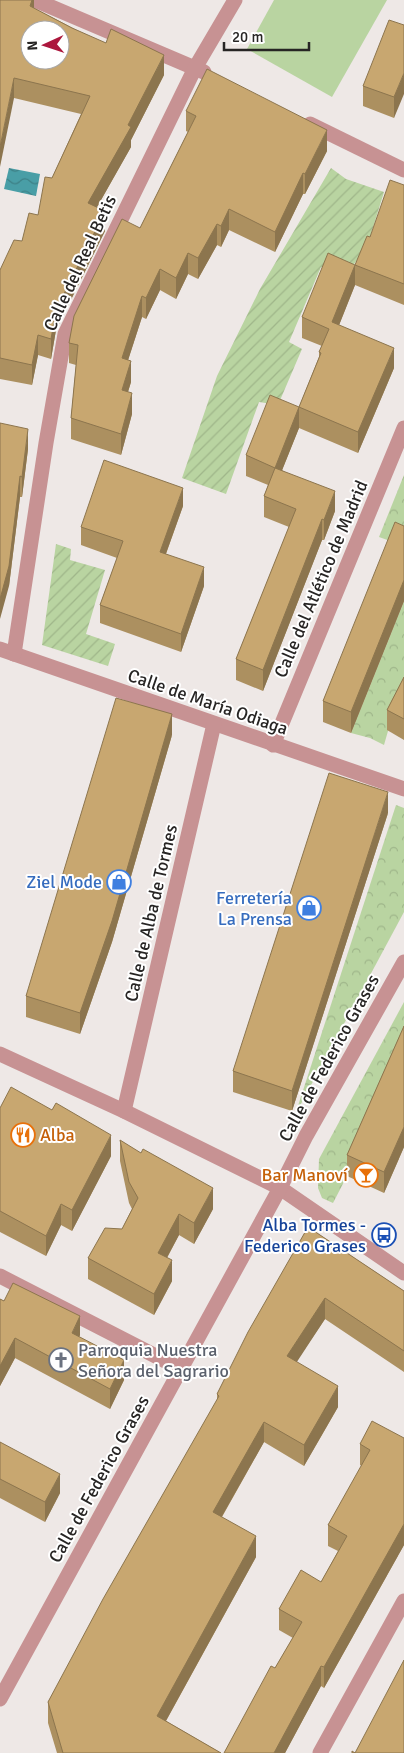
<svg xmlns="http://www.w3.org/2000/svg" width="404" height="1753" font-family="Signika,sans-serif">
	<defs>
		<pattern id="park-crowns" width="20" height="18" patternUnits="userSpaceOnUse" patternTransform="scale(1.25)"><rect width="20" height="18" fill="#b9d4a1"/><path d="M2 6a3 3 0 1 1 6 0M12 15a3 3 0 1 1 6 0" fill="none" stroke="#9fb68a"/></pattern>
		<pattern id="garden-furrows" width="10" height="10" patternUnits="userSpaceOnUse" patternTransform="scale(1.25)"><rect width="10" height="10" fill="#b9d4a1"/><path d="M-1 1l2-2M0 10L10 0M9 11l2-2" fill="none" stroke="#9fb68a"/></pattern>
		<pattern id="water-waves" width="16" height="10" patternUnits="userSpaceOnUse" patternTransform="scale(1.25)"><rect width="16" height="10" fill="#499ea6"/><path d="M0 5q4-4 8 0t8 0" fill="none" stroke="#3d8187"/></pattern>
	</defs>
	<rect width="100%" height="100%" fill="#eee8e6"/>
	<g fill="url(#park-crowns)">
		<polygon points="404,475 404,546 379,537"/>
		<polygon points="404,601 404,703 388,731 384,745 370,738 351,733"/>
		<polygon points="396,805 404,808 404,912 295,1115"/>
		<polygon points="404,1002 404,1046 347,1176 333,1203 322,1198 318,1188 319,1159"/>
	</g>
	<g fill="url(#garden-furrows)">
		<polygon points="331,168 346,179 384,192 367,247 345,276 321,267 289,342 302,349 278,405 259,402 226,494 182,478 217,376 260,289"/>
		<polygon points="56,544 71,549 70,560 105,570 86,634 115,644 108,666 42,645"/>
	</g>
	<polygon fill="#b9d4a1" points="274,0 387,0 332,97 247,49"/>
	<polygon fill="url(#water-waves)" points="9,168 40,174 36,196 4,189"/>
	<g fill="none" stroke-linecap="round" stroke-linejoin="round">
		<g stroke="#c79293" stroke-width="15">
			<polyline points="35,0 204,72"/>
			<polyline points="310,124 404,170"/>
			<polyline points="0,649 404,789"/>
			<polyline points="14,654 46,443 65,334 195,68 235,0"/>
			<polyline points="273,745 404,428"/>
			<polyline points="0,1054 124,1111 280,1188 404,1273"/>
			<polyline points="124,1111 214,724"/>
			<polyline points="0,1276 181,1369"/>
			<polyline points="0,1699 280,1188 306,1136 404,962"/>
			<polyline points="320,1753 404,1601"/>
		</g>
	</g>
	<g fill="#ac9060">
		<polygon points="0,0 34,0 34,8 164,75 131,140 131,147 97,207 105,231 56,330 51,359 38,355 32,385 0,379 0,270 22,241 38,215 52,178 81,114 14,98"/>
		<polygon points="404,25 394,118 363,106 363,86"/>
		<polygon points="186,111 327,151 305,194 303,194 275,252 229,230 221,247 217,245 198,279 188,274 176,299 160,290 146,319 142,317 128,360 131,382 128,392 132,414 121,455 71,439 71,418 76,365 69,363 69,343 140,228 188,132 186,131"/>
		<polygon points="404,185 404,305 355,285 339,325 394,368 358,453 299,428 282,470 335,511 324,540 322,540 263,691 236,680 236,659 289,527 264,517 264,496 268,485 246,476 246,455 299,407 319,357 319,352 322,346 302,338 302,317 355,265 370,237"/>
		<polygon points="0,423 28,449 22,497 20,497 9,586"/>
		<polygon points="183,506 166,554 204,586 181,652 100,623 100,605 117,558 81,545 81,527"/>
		<polygon points="404,526 404,601 351,733 323,722 323,701"/>
		<polygon points="404,677 404,740 387,730 387,710"/>
		<polygon points="172,735 112,942 80,1034 26,1017 26,996"/>
		<polygon points="388,813 292,1111 233,1092 233,1071"/>
		<polygon points="404,1026 404,1147 384,1193 347,1176 347,1155"/>
		<polygon points="0,1108 111,1156 72,1231 61,1225 46,1256 0,1232"/>
		<polygon points="120,1140 213,1209 194,1244 179,1235 167,1258 172,1281 154,1315 88,1279 88,1258 122,1229 132,1209 129,1203 120,1161"/>
		<polygon points="308,1227 404,1291 404,1372 325,1319 296,1362 338,1407 304,1466 264,1442 222,1517 256,1557 166,1721 221,1753 57,1753 48,1723 48,1702 217,1401 217,1394"/>
		<polygon points="0,1299 80,1335 79,1337 124,1380 110,1409 15,1358 0,1386"/>
		<polygon points="404,1438 404,1545 324,1688 321,1686 285,1753 224,1753 293,1638 279,1630 279,1609 321,1582 338,1551 328,1546 328,1525 362,1466 360,1465 360,1444"/>
		<polygon points="0,1442 60,1493 45,1522 0,1498"/>
	</g>
	<g fill="#8c754e">
		<polygon points="32,0 34,0 34,17 30,6"/>
		<polygon points="164,55 164,75 131,140 131,147 88,223 88,203"/>
		<polygon points="404,73 404,94 394,118 394,97"/>
		<polygon points="14,78 14,98 0,167 0,147"/>
		<polygon points="327,130 327,151 305,194 305,174"/>
		<polygon points="303,173 303,194 275,252 275,232"/>
		<polygon points="229,209 229,230 221,247 221,226"/>
		<polygon points="105,211 105,231 56,330 51,359 51,339 56,310"/>
		<polygon points="217,224 217,245 198,279 198,258"/>
		<polygon points="188,253 188,274 176,299 176,278"/>
		<polygon points="355,265 355,285 332,343 332,322"/>
		<polygon points="160,269 160,290 146,319 146,298"/>
		<polygon points="142,296 142,317 122,379 122,358"/>
		<polygon points="38,335 38,355 32,385 32,365"/>
		<polygon points="394,348 394,368 358,453 358,432"/>
		<polygon points="131,361 131,382 122,411 122,390"/>
		<polygon points="132,393 132,414 121,455 121,434"/>
		<polygon points="299,407 299,428 275,488 275,468"/>
		<polygon points="28,429 28,449 22,497 22,477"/>
		<polygon points="20,476 20,497 9,586 0,619 0,599"/>
		<polygon points="183,488 183,506 160,570 160,552"/>
		<polygon points="335,491 335,511 324,540 324,520"/>
		<polygon points="322,519 322,540 263,691 263,670"/>
		<polygon points="204,567 204,586 181,652 181,634"/>
		<polygon points="404,580 404,601 351,733 351,712"/>
		<polygon points="172,714 172,735 112,942 80,1034 80,1013"/>
		<polygon points="388,792 388,813 292,1111 292,1091"/>
		<polygon points="404,1127 404,1147 384,1193 384,1172"/>
		<polygon points="111,1135 111,1156 72,1231 72,1210"/>
		<polygon points="213,1188 213,1209 194,1244 194,1223"/>
		<polygon points="61,1204 61,1225 46,1256 46,1236"/>
		<polygon points="179,1214 179,1235 158,1274 158,1253"/>
		<polygon points="172,1260 172,1281 154,1315 154,1294"/>
		<polygon points="325,1298 325,1319 287,1377 287,1356"/>
		<polygon points="80,1316 80,1335 72,1353 72,1333"/>
		<polygon points="15,1338 15,1358 0,1386 0,1366"/>
		<polygon points="124,1360 124,1380 110,1409 110,1389"/>
		<polygon points="338,1386 338,1407 304,1466 304,1445"/>
		<polygon points="264,1422 264,1442 213,1532 213,1512"/>
		<polygon points="60,1474 60,1493 45,1522 45,1502"/>
		<polygon points="404,1524 404,1545 324,1688 324,1667"/>
		<polygon points="256,1536 256,1557 157,1737 157,1716"/>
		<polygon points="321,1666 321,1686 285,1753 274,1753"/>
	</g>
	<g fill="#c8a770" stroke="#8c754e" fill-rule="evenodd">
		<path d="M0,0H32L30,6L72,28L106,43L111,29L164,55L128,125L131,127L88,203L105,211L56,310L51,339L38,335L32,365L0,358V270L14,240L22,241L29,213L38,215L45,177L52,178L90,96L14,78L0,147ZM30,30H60V60H30Z"/>
		<polygon points="389,20 404,25 404,73 394,97 363,86"/>
		<polygon points="207,69 327,130 305,174 303,173 275,232 229,209 221,226 217,224 198,258 188,253 176,278 160,269 146,298 142,296 122,358 131,361 122,390 132,393 121,434 71,418 78,345 69,343 74,316 122,219 140,228 196,116 186,111"/>
		<polygon points="390,180 404,185 404,284 355,265 367,236 370,237"/>
		<polygon points="328,253 355,265 332,322 394,348 358,432 299,407 321,353 319,352 329,329 302,317"/>
		<polygon points="270,395 299,407 275,468 246,455"/>
		<polygon points="0,423 28,429 22,477 20,476 9,566 0,599"/>
		<polygon points="104,460 183,488 160,552 204,567 181,634 100,605 123,541 81,527"/>
		<polygon points="275,468 335,491 324,520 322,519 263,670 236,659 296,509 264,496"/>
		<polygon points="395,522 404,526 404,580 351,712 323,701"/>
		<polygon points="404,677 404,719 387,710"/>
		<polygon points="116,698 172,714 112,921 80,1013 26,996"/>
		<polygon points="329,773 388,792 292,1091 233,1071"/>
		<polygon points="404,1026 404,1127 384,1172 347,1155"/>
		<polygon points="11,1087 52,1110 56,1103 111,1135 72,1210 61,1204 46,1236 0,1211 0,1108"/>
		<polygon points="120,1140 141,1153 143,1149 213,1188 194,1223 179,1214 158,1253 172,1260 154,1294 88,1258 105,1228 122,1229 138,1198 129,1182"/>
		<polygon points="308,1227 404,1291 404,1351 325,1298 287,1356 338,1386 304,1445 264,1422 213,1512 256,1536 157,1716 221,1753 63,1753 48,1702 103,1599 219,1396 217,1394 248,1332"/>
		<polygon points="13,1283 80,1316 72,1333 124,1360 110,1389 15,1338 0,1366 0,1299 4,1301"/>
		<polygon points="372,1421 404,1438 404,1524 324,1667 321,1666 274,1753 224,1753 271,1666 275,1668 302,1622 279,1609 301,1570 321,1582 347,1536 328,1525 370,1450 360,1444"/>
		<polygon points="0,1442 60,1474 45,1502 0,1479"/>
		<polygon points="404,1660 404,1753 352,1753 352,1751 355,1753"/>
	</g>
	<defs>
		<g id="shop-ring" transform="scale(1.25)"><circle r="9.5" fill="#fff" stroke="#3f7fe0" stroke-width="1.5"/><path d="M-5-2.5h2.3a2.7 3.5 0 0 1 5.4 0H5L5.5 6h-11ZM-1.5-2.5h3a1.5 2.3 0 0 0-3 0Z" fill="#3f7fe0"/></g>
		<g id="restaurant-ring" transform="scale(1.25)"><circle r="9.5" fill="#fff" stroke="#e8710a" stroke-width="1.5"/><path d="M-5-6h1v4h1v-4h1v4h1v-4h1v5L-1.5 .5V6h-2V.5L-5-1ZM5-6V6H3V1.5H1.5Q1.5-4 5-6Z" fill="#e8710a"/></g>
		<g id="bar-ring" transform="scale(1.25)"><circle r="9.5" fill="#fff" stroke="#e8710a" stroke-width="1.5"/><path d="M-6-5H6L.8 .8V4.5H3.5V6h-7V4.5H-.8V.8Z" fill="#e8710a"/></g>
		<g id="bus-ring" transform="scale(1.25)"><circle r="9.5" fill="#fff" stroke="#1a4fb4" stroke-width="1.5"/><path d="M-5-6H5V4H4V6H2V4H-2V6H-4V4H-5ZM-3.5-4V0h7V-4ZM-3.5 1.2v1.5H-2V1.2ZM2 1.2v1.5H3.5V1.2Z" fill="#1a4fb4"/></g>
		<g id="church-ring" transform="scale(1.25)"><circle r="9.5" fill="#fff" stroke="#6b7280" stroke-width="1.5"/><path d="M-1.2-6h2.4v3.5h3.3v2.4h-3.3V6h-2.4V-.1h-3.3v-2.4h3.3Z" fill="#6b7280"/></g>
	</defs>
	<g fill-rule="evenodd">
		<use href="#shop-ring" x="119" y="882"/>
		<use href="#shop-ring" x="309" y="908"/>
		<use href="#restaurant-ring" x="23" y="1135"/>
		<use href="#bar-ring" x="366" y="1175"/>
		<use href="#bus-ring" x="384" y="1235"/>
		<use href="#church-ring" x="61" y="1360"/>
	</g>
	<g text-anchor="middle" dominant-baseline="central" stroke-width="4" stroke-linejoin="round" paint-order="stroke">
		<g font-size="18" fill="#272524" stroke="#fff">
			<text transform="translate(80 263) rotate(-65)">Calle del Real Betis</text>
			<text transform="translate(321 579) rotate(-67)">Calle del Atlético de Madrid</text>
			<text transform="translate(208 702) rotate(19)">Calle de María Odiaga</text>
			<text transform="translate(151 913) rotate(-77)">Calle de Alba de Tormes</text>
			<text transform="translate(329 1058) rotate(-61)">Calle de Federico Grases</text>
			<text transform="translate(99 1479) rotate(-61)">Calle de Federico Grases</text>
		</g>
		<g font-size="18" fill="#366cbe" stroke="#fff" text-anchor="end">
			<text x="102" y="882">Ziel Mode</text>
			<text x="292" y="898">Ferretería<tspan x="292" dy="21">La Prensa</tspan></text>
		</g>
		<g font-size="18" fill="#c56008" stroke="#fff" text-anchor="start">
			<text x="40" y="1135">Alba</text>
			<text x="348" y="1175" text-anchor="end">Bar Manoví</text>
		</g>
		<g font-size="18" fill="#164399" stroke="#fff" text-anchor="end">
			<text x="366" y="1225">Alba Tormes -<tspan x="366" dy="21">Federico Grases</tspan></text>
		</g>
		<g font-size="18" fill="#5b616d" stroke="#fff" text-anchor="start">
			<text x="78" y="1350">Parroquia Nuestra<tspan x="78" dy="21">Señora del Sagrario</tspan></text>
		</g>
	</g>
	<g transform="translate(45 45) rotate(267)"><circle r="24" fill="#ffffff" stroke="#a9a8a7"/>
	<path d="M0-4L9 19L0 12L-9 19Z" fill="#ac173d"/>
	<text y="-8" font-size="14" font-weight="bold" text-anchor="middle" fill="#272524">N</text>
	</g>
	<path d="M224 42v8h85v-8" fill="none" stroke="#272524" stroke-width="2.5"/>
	<text x="232" y="42" font-size="15" fill="#272524" stroke="#ffffff" stroke-width="4" paint-order="stroke">20 m</text>
</svg>
